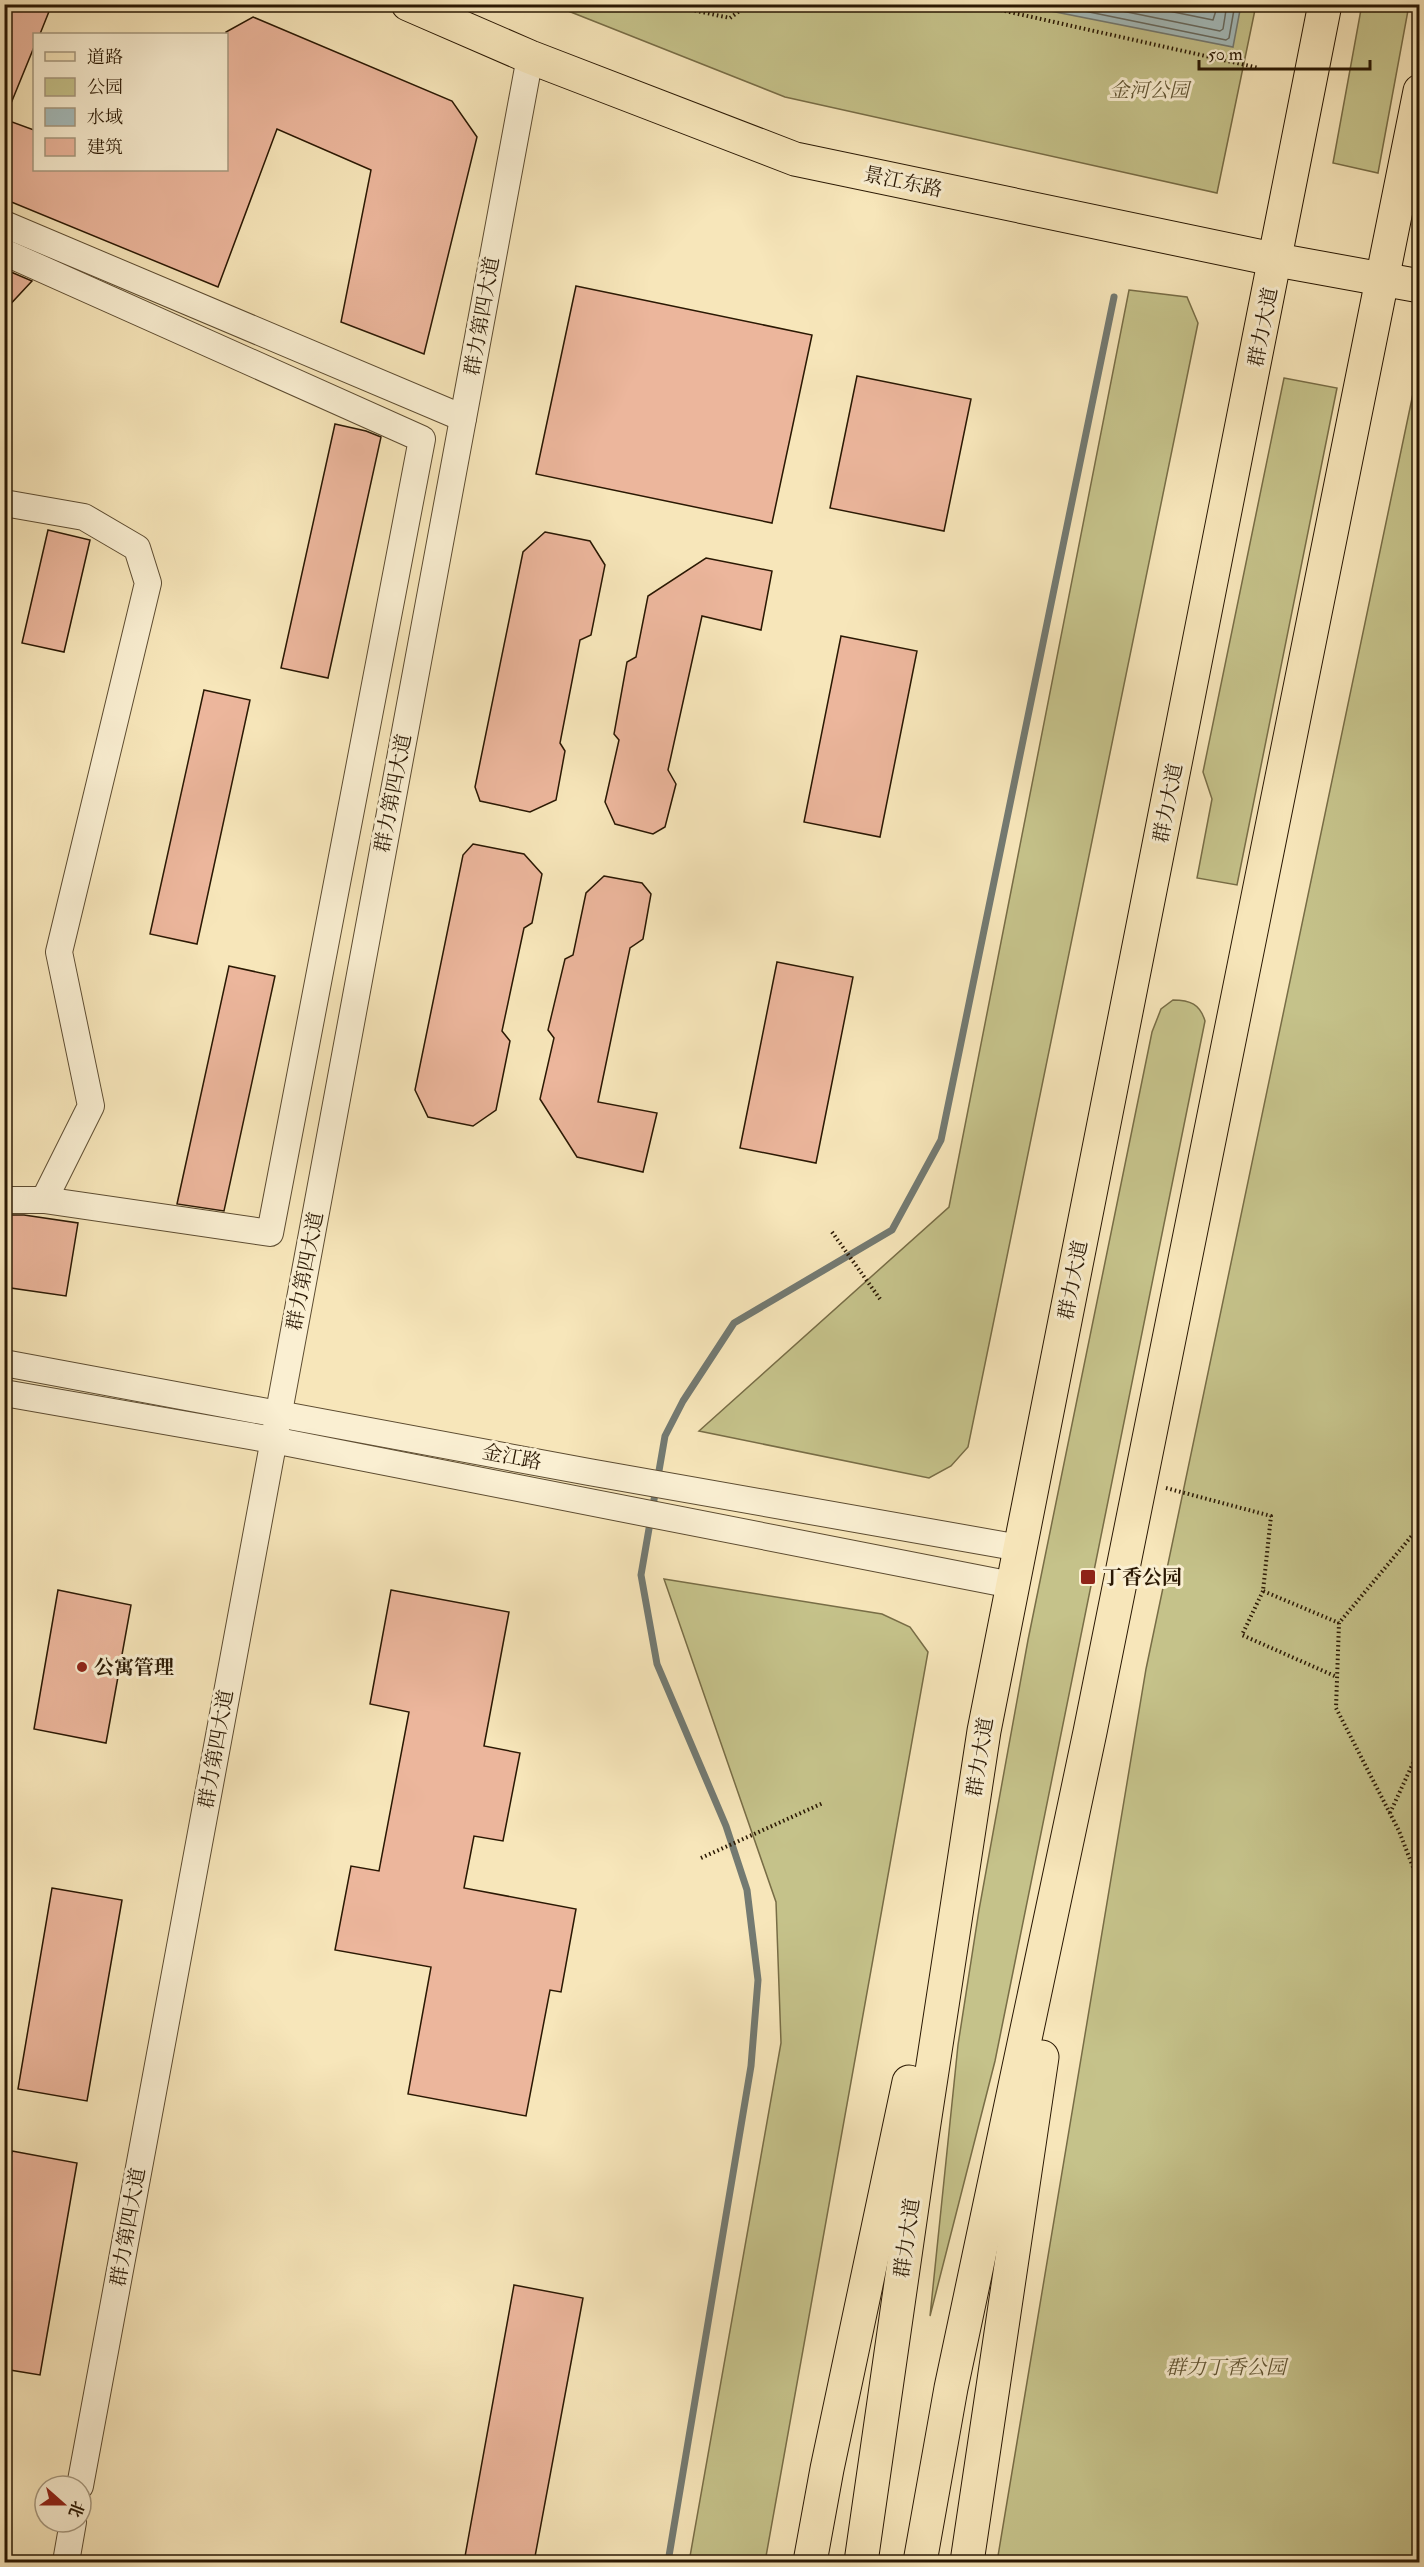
<svg xmlns="http://www.w3.org/2000/svg" width="1424" height="2567" font-family="'IM FELL Double Pica','Noto Serif SC',serif">
	<rect width="100%" height="100%" fill="#f7e6ba"/>
	<filter id="stains"><feTurbulence type="fractalNoise" baseFrequency=".00333" numOctaves="4"/><feColorMatrix values="0 0 0 0 .2 0 0 0 0 .09 0 0 0 0 .02 0 0 0 .5 -.17"/></filter>
	<radialGradient id="worn" r=".72"><stop offset=".6" stop-color="#630" stop-opacity="0"/><stop offset="1" stop-color="#630" stop-opacity=".3"/></radialGradient>
	<g fill="#c5c28a" stroke="#786d46" stroke-width="1.5">
		<polygon points="1362,4 1409,5 1378,173 1333,163"/>
		<polygon points="553,5 1256,5 1217,193 785,97"/>
		<polygon points="1129,290 1187,297 1198,323 968,1447 951,1466 929,1478 699,1431 949,1207"/>
		<polygon points="1419,365 1419,2562 997,2562 1146,1669"/>
		<polygon points="1284,378 1337,388 1237,885 1197,878 1212,799 1203,772"/>
		<path d="M1173,1000C1190,1000 1200,1004 1205,1021L995,2061L930,2316L958,2045L979,1910L1028,1640L1152,1032L1161,1009Z"/>
		<polygon points="664,1579 882,1614 910,1627 928,1652 765,2562 689,2562 781,2043 776,1902"/>
	</g>
	<polygon fill="#a4bcbc" stroke="#737a72" stroke-width="1.5" points="1020,5 1241,5 1233,47"/>
	<g fill="none" stroke-linecap="round" stroke-linejoin="round">
		<g stroke="#676a60" stroke-width="1.5">
			<polyline points="1050,4 1226,40 1229,38 1235,4"/>
			<polyline points="1088,4 1220,31 1223,29 1227,4"/>
			<polyline points="1134,4 1213,20 1218,4"/>
		</g>
		<polyline stroke="#737a72" stroke-width="7" points="668,2562 751,2066 758,1980 747,1890 726,1826 657,1664 641,1575 665,1436 683,1401 734,1323 892,1230 941,1140 1114,297"/>
	</g>
	<g fill="#ecb69c" stroke="#2a1803" stroke-width="1.5">
		<polygon points="4,4 52,4 40,34 34,34 34,47 5,118"/>
		<polygon points="253,17 452,101 477,137 424,354 341,322 371,170 277,129 218,287 4,199 4,119 34,130 34,170 226,170 226,32"/>
		<polygon points="4,269 32,281 4,311"/>
		<polygon points="576,286 812,335 772,523 536,474"/>
		<polygon points="857,376 971,399 944,531 830,508"/>
		<polygon points="335,424 366,431 381,437 328,678 281,668"/>
		<polygon points="48,530 90,540 64,652 22,643"/>
		<polygon points="545,532 590,541 605,565 591,635 580,640 560,743 565,751 556,800 530,812 480,801 475,787 523,552"/>
		<polygon points="706,558 772,571 761,630 702,616 668,770 676,784 665,827 653,834 615,824 605,802 619,740 614,734 627,662 636,657 648,596"/>
		<polygon points="841,636 917,651 880,837 804,822"/>
		<polygon points="204,690 250,700 197,944 150,934"/>
		<polygon points="473,844 524,854 542,874 532,923 524,928 502,1031 510,1041 496,1110 473,1126 428,1117 415,1090 463,855"/>
		<polygon points="604,876 642,883 651,894 643,939 630,948 598,1102 657,1113 643,1172 577,1157 540,1099 554,1038 548,1030 565,959 573,955 586,893"/>
		<polygon points="777,962 853,977 816,1163 740,1148"/>
		<polygon points="229,966 275,976 224,1211 177,1204"/>
		<polygon points="4,1215 24,1215 78,1223 66,1296 4,1287"/>
		<polygon points="58,1590 131,1605 106,1743 34,1729"/>
		<polygon points="391,1590 509,1612 484,1746 520,1753 503,1841 474,1836 464,1888 576,1909 561,1992 550,1990 526,2116 408,2094 431,1967 335,1950 351,1866 379,1871 409,1712 370,1704"/>
		<polygon points="52,1888 122,1900 87,2101 18,2089"/>
		<polygon points="12,2151 77,2163 40,2375 4,2369 4,2193"/>
		<polygon points="514,2285 583,2298 534,2562 464,2562"/>
	</g>
	<g fill="none" stroke-linecap="round" stroke-linejoin="round">
		<g stroke="#5d4c31" stroke-width="28">
			<g id="minor">
				<polyline points="4,224 463,418"/>
				<polyline points="4,252 422,439 270,1233 44,1200 4,1200"/>
				<polyline points="4,503 84,517 137,548 148,583 59,952 91,1106 44,1200"/>
				<polyline points="4,1363 589,1472 1020,1548"/>
				<polyline points="4,1393 273,1440 1012,1585"/>
				<polyline points="80,2486 530,57"/>
				<polyline points="66,2562 73,2522"/>
			</g>
		</g>
		<g stroke="#2a1803" stroke-width="35">
			<g id="major">
				<polyline points="408,4 530,57 795,159 1277,260 1420,286"/>
				<polyline points="810,2562 827,2469 909,2082"/>
				<polyline points="861,2562 923,2130 984,1731 1325,4"/>
				<polyline points="920,2562 951,2388 1090,1732 1420,91"/>
				<polyline points="967,2562 1042,2057"/>
			</g>
		</g>
		<g stroke="#2a1803" stroke-width="4" stroke-dasharray="1.5 3" stroke-linecap="butt">
			<polyline points="664,4 730,18 749,4"/>
			<polyline points="974,4 1259,68"/>
			<polyline points="832,1232 880,1299"/>
			<polyline points="1166,1488 1271,1516 1263,1591 1339,1623"/>
			<polyline points="1420,1526 1339,1623 1336,1708 1399,1831 1420,1885"/>
			<polyline points="1263,1591 1242,1635 1337,1677"/>
			<polyline points="1390,1813 1420,1748"/>
			<polyline points="701,1858 823,1803"/>
		</g>
		<use href="#minor" stroke="#faefd2" stroke-width="26"/>
		<use href="#major" stroke="#f7e6ba" stroke-width="33"/>
	</g>
	<g fill="#8f2418" stroke="#faefd2" stroke-width="2">
		<rect x="1080" y="1569" width="16" height="16" rx="3"/>
		<circle cx="82" cy="1667" r="6"/>
	</g>
	<g text-anchor="middle" dominant-baseline="central" stroke-width="6" stroke-linejoin="round" paint-order="stroke">
		<g font-size="20" font-style="italic" fill="#605432" stroke="#faefd2">
			<text x="1149" y="90">金河公园</text>
			<text x="1226" y="2367">群力丁香公园</text>
		</g>
		<g font-size="20" fill="#2a1803" stroke="#faefd2">
			<text transform="translate(903 182) rotate(12)">景江东路</text>
			<text transform="translate(482 316) rotate(-80)">群力第四大道</text>
			<text transform="translate(1263 327) rotate(-79)">群力大道</text>
			<text transform="translate(393 793) rotate(-79)">群力第四大道</text>
			<text transform="translate(1168 803) rotate(-79)">群力大道</text>
			<text transform="translate(305 1271) rotate(-79)">群力第四大道</text>
			<text transform="translate(1073 1280) rotate(-79)">群力大道</text>
			<text transform="translate(512 1457) rotate(11)">金江路</text>
			<text transform="translate(216 1749) rotate(-80)">群力第四大道</text>
			<text transform="translate(980 1757) rotate(-81)">群力大道</text>
			<text transform="translate(128 2227) rotate(-80)">群力第四大道</text>
			<text transform="translate(907 2238) rotate(-82)">群力大道</text>
		</g>
		<g font-size="20" font-weight="bold" fill="#2a1803" stroke="#faefd2" text-anchor="start">
			<text x="1102" y="1577">丁香公园</text>
			<text x="94" y="1667">公寓管理</text>
		</g>
	</g>
	<rect width="1424" height="2567" fill="none" stroke="#f7e6ba" stroke-width="24"/>
	<rect x="6" y="6" width="1412" height="2555" fill="none" stroke="#2a1803" stroke-width="3"/>
	<rect x="12" y="12" width="1400" height="2543" fill="none" stroke="#2a1803" stroke-width="1.5"/>
	<rect x="33" y="33" width="195" height="138" fill="#faefd2" stroke="#a7997f" stroke-width="1.5"/>
	<rect x="45" y="52" width="30" height="9" fill="#f7e6ba" stroke="#a7997f" stroke-width="1.5"/>
	<text x="87" y="63" font-size="18" fill="#2a1803">道路</text>
	<rect x="45" y="78" width="30" height="18" fill="#c5c28a" stroke="#a7997f" stroke-width="1.5"/>
	<text x="87" y="93" font-size="18" fill="#2a1803">公园</text>
	<rect x="45" y="108" width="30" height="18" fill="#a4bcbc" stroke="#a7997f" stroke-width="1.5"/>
	<text x="87" y="123" font-size="18" fill="#2a1803">水域</text>
	<rect x="45" y="138" width="30" height="18" fill="#ecb69c" stroke="#a7997f" stroke-width="1.5"/>
	<text x="87" y="153" font-size="18" fill="#2a1803">建筑</text>
	<g transform="translate(63 2504) rotate(111)"><circle r="28" fill="#faefd2" stroke="#a7997f" stroke-width="1.5"/>
	<path d="M0-4.5L10 22L0 15L-10 22Z" fill="#8f2418"/>
	<text y="-9" font-size="16" font-weight="bold" text-anchor="middle" fill="#2a1803">北</text>
	</g>
	<path d="M1199 60v9h171v-9" fill="none" stroke="#2a1803" stroke-width="3"/>
	<text x="1208" y="60" font-size="18" fill="#2a1803" stroke="#faefd2" stroke-width="4.5" paint-order="stroke">50 m</text>
	<rect width="100%" height="100%" filter="url(#stains)"/>
	<rect width="100%" height="100%" fill="url(#worn)"/>
</svg>
